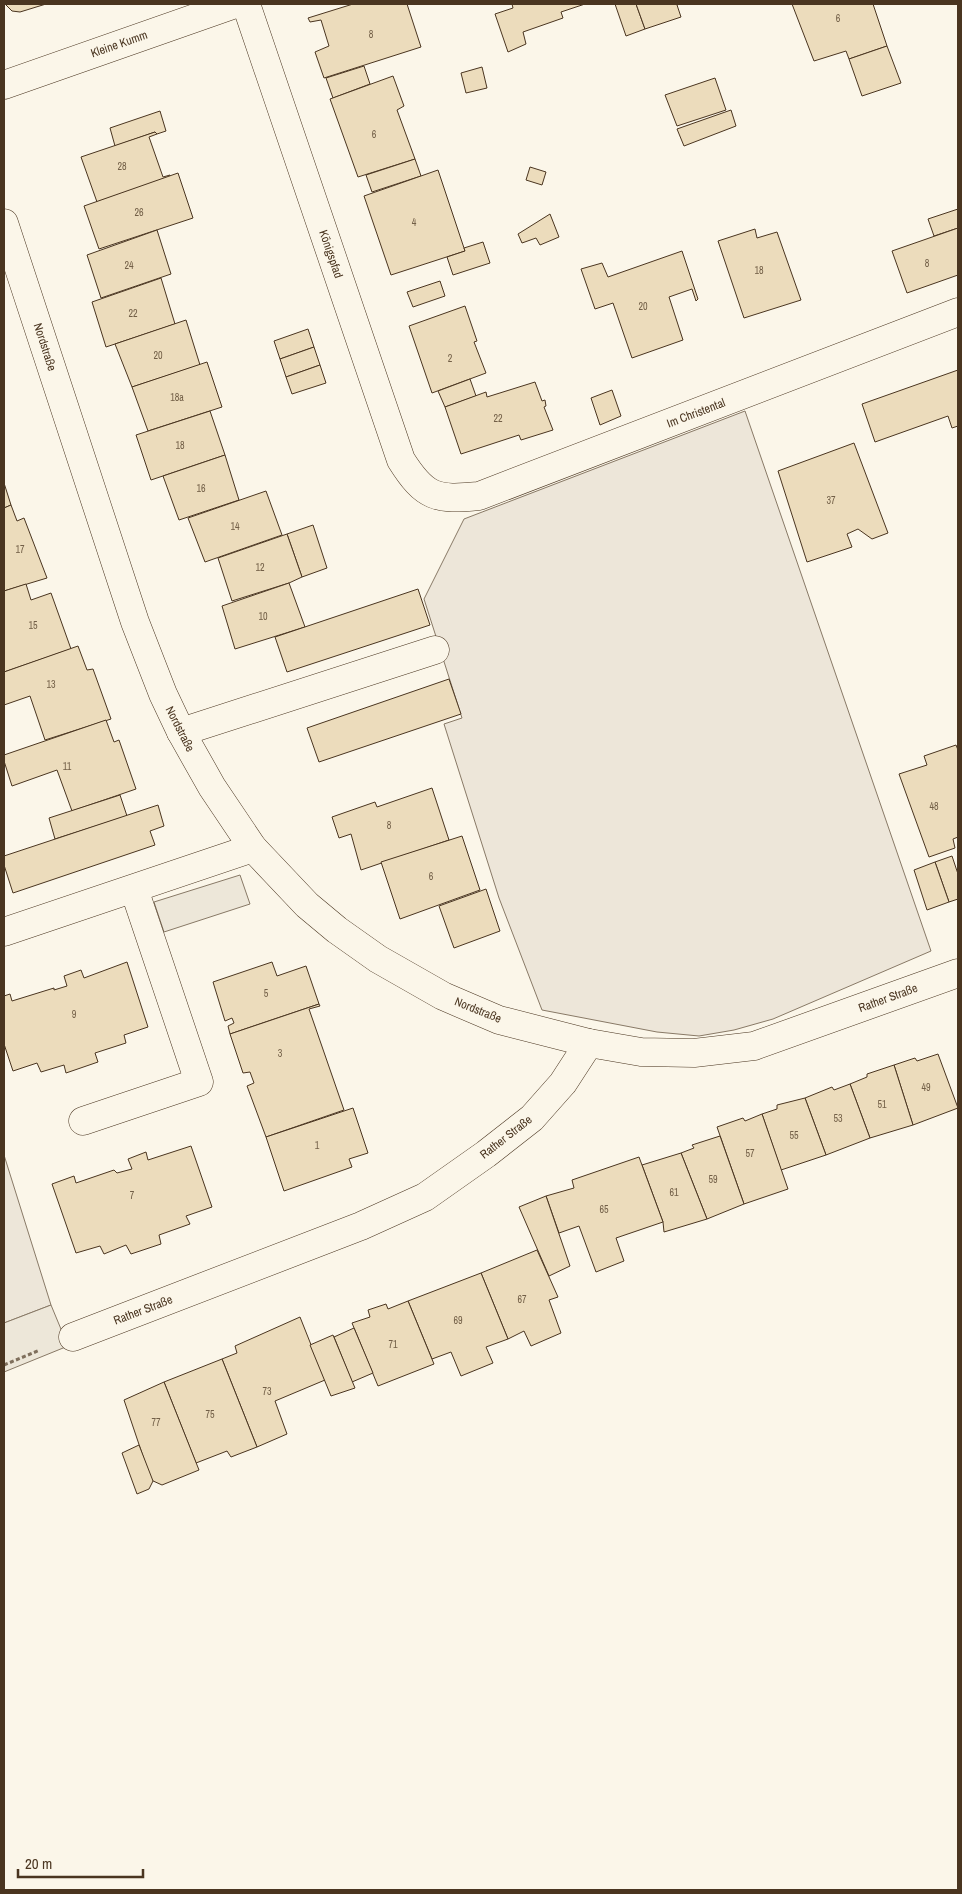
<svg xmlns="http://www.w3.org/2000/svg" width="962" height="1894" font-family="'Archivo Narrow',sans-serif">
	<rect width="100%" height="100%" fill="#fbf6e9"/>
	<g fill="#ede6d9" stroke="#887966">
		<polygon points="745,411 931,951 773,1019 734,1030 699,1036 657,1032 542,1010 499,898 444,724 462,718 424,599 464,519"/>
		<polygon points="4,1155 51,1305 4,1323"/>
	</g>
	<g fill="#ede7d9" stroke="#887966">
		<polygon points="240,875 250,904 164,932 154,902"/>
		<polygon points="51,1305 68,1346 4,1372 4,1323"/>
	</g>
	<g fill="#ecdcbc" stroke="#4a3520">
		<polygon points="5,4 46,4 20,12 12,11"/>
		<polygon points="353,4 407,4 421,47 324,78 315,52 329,46 321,20 310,22 308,18"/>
		<polygon points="512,4 585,4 561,12 563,18 523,32 526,44 508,52 495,14 513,8"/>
		<polygon points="615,4 636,4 645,29 626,36"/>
		<polygon points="636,4 680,4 677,5 681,17 645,29"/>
		<polygon points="792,4 873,4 887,46 849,59 846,51 814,61"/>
		<polygon points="887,46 901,83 862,96 849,59"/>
		<polygon points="364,66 370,84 333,98 326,78"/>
		<polygon points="482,67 487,88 466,93 461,73"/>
		<polygon points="393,76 404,106 397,110 415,159 358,177 330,99"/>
		<polygon points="715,78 726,110 677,126 665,95"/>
		<polygon points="731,110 736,126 684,146 677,129"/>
		<polygon points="160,111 166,131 157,134 155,132 115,146 110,128"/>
		<polygon points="155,132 157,134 149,137 163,177 170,175 170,177 97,202 81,157"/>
		<polygon points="415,159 421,176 372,192 366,175"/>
		<polygon points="530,167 546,172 542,185 526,180"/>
		<polygon points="438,170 465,251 391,275 364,196"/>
		<polygon points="178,173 193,218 99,249 84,206"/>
		<polygon points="958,209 958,228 934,236 928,219"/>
		<polygon points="550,214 559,237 540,245 536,238 522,243 518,234"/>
		<polygon points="958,228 958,275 907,293 892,251"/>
		<polygon points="755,229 757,238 777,232 801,300 744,318 718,241"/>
		<polygon points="157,230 171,274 101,298 87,255"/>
		<polygon points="483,242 490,263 453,275 447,257 465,251 464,248"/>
		<polygon points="682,251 698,299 696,301 692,289 669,297 683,340 632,358 613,303 595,309 581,269 602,263 608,277"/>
		<polygon points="161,278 175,324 106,347 92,302"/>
		<polygon points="440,281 445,296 413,307 407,292"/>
		<polygon points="465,306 477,341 474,342 486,373 432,393 409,326"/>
		<polygon points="186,320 200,365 132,387 115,344"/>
		<polygon points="308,329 314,347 280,359 274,341"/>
		<polygon points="314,347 320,365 286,377 280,359"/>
		<polygon points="207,362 222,407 148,431 132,387"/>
		<polygon points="320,365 326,383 292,394 286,377"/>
		<polygon points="958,370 958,426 952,428 948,416 875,442 862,404"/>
		<polygon points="470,379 476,396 445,407 438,391"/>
		<polygon points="535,382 542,401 545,400 546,406 544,407 553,430 521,440 519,435 461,454 445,407 486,392 487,397"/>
		<polygon points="612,390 621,416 600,425 591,398"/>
		<polygon points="210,411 225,455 151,480 136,435"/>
		<polygon points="854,443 888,533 872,539 858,529 847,534 852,547 807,562 778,471"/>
		<polygon points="225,455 239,500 179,520 163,476"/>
		<polygon points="4,483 11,505 4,508"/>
		<polygon points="266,491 282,535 205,562 188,518"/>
		<polygon points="11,505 17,521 24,518 47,578 4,591 4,508"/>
		<polygon points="313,525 327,568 302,577 287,534"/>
		<polygon points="287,534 302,577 289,583 232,601 218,558"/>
		<polygon points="289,583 305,627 235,649 222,606"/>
		<polygon points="26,584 31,600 51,593 71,649 4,672 4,591"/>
		<polygon points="418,589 430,625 287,672 275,637"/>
		<polygon points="78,646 87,670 93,669 111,719 45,740 30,696 4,705 4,672"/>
		<polygon points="449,679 461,714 319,762 307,728"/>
		<polygon points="106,720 114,742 119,740 136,789 72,811 57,770 12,786 4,761 4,755"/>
		<polygon points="956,745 958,750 958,837 953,839 955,848 929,857 899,774 927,765 924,756"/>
		<polygon points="432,788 449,840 361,870 351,834 339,838 332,817 375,802 377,807"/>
		<polygon points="120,795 127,816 55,839 49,818"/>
		<polygon points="158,805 164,826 150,831 155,845 13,893 4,865 4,856"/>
		<polygon points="462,836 480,890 400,919 381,862"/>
		<polygon points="952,856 958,874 958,899 949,902 935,862"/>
		<polygon points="935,862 949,902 927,910 914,870"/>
		<polygon points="486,889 500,931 454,948 439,906"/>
		<polygon points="127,962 148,1027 124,1035 126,1043 95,1053 98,1062 66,1073 64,1065 41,1072 37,1063 13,1071 4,1044 4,996 10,994 12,1001 54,988 54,990 67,986 64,976 81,970 84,978"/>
		<polygon points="272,962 277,976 306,966 319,1004 230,1034 228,1026 234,1023 232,1018 225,1021 213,982"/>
		<polygon points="319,1004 320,1006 309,1009 344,1110 266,1137 247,1086 254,1083 250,1072 243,1073 230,1034"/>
		<polygon points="938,1054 958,1108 913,1125 894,1065 915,1058 917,1061"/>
		<polygon points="894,1065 913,1125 870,1138 850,1084 867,1077 867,1074"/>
		<polygon points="850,1084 870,1138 826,1155 805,1098 832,1087 834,1090"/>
		<polygon points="805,1098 826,1155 781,1170 762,1114 777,1109 777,1105"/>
		<polygon points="353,1108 368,1153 349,1159 352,1167 284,1191 266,1137"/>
		<polygon points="762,1114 788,1189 744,1204 717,1127 743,1118 745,1121"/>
		<polygon points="720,1136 744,1204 707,1219 681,1153 694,1148 692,1145"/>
		<polygon points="191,1146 212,1207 186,1216 190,1224 159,1235 161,1244 131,1254 126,1245 104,1254 100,1246 76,1253 52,1184 74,1176 76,1183 114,1170 117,1173 132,1169 128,1159 146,1152 148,1160"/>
		<polygon points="681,1153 707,1219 664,1232 663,1222 642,1165"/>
		<polygon points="639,1157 663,1222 616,1238 624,1261 596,1272 579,1226 559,1233 546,1196 574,1188 572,1180"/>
		<polygon points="546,1196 570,1266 549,1276 519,1207"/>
		<polygon points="537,1250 558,1297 549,1300 561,1333 531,1346 524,1331 508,1339 481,1273"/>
		<polygon points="481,1273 508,1339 486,1347 493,1363 461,1376 451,1352 432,1359 408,1301"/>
		<polygon points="408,1301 434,1364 378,1386 352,1323 370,1317 368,1310 386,1304 388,1309"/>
		<polygon points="300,1317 325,1380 275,1401 287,1434 257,1447 222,1359 237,1353 235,1346"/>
		<polygon points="354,1328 373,1373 352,1382 334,1337"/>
		<polygon points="333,1335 355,1388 331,1396 310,1345"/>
		<polygon points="222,1359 257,1447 231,1457 227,1451 196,1463 164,1382"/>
		<polygon points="164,1382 199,1470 162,1485 151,1480 124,1400"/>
		<polygon points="139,1445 153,1481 149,1489 137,1494 122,1453"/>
	</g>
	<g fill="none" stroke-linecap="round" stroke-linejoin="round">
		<g stroke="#4a3520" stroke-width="29">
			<g id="minor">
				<path d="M246,4L401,460C425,498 436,500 479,496L958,312"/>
				<polyline points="4,85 235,4"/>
				<polyline points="4,223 135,622 163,694 181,732 212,787 253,848 307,905 337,930 378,959 443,996 499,1020 589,1043"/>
				<polyline points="181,732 435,650"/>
				<polyline points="4,932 253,848"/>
				<polyline points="83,1121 199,1082 134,889"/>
				<polyline points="73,1337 361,1226 425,1197 486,1154 532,1118 563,1083 589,1043 641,1052 694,1053 754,1046 958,973"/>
			</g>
		</g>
		<polyline stroke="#7f6f5c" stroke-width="3" stroke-dasharray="4 2.5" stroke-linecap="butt" points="4,1365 40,1350"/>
		<use href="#minor" stroke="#fbf6e9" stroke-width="28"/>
	</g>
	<g text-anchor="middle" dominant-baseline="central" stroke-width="4" stroke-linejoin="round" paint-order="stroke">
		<g font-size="10" fill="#725f47">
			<text x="838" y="18">6</text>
			<text x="371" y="34">8</text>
			<text x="374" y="134">6</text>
			<text x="122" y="166">28</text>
			<text x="139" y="212">26</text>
			<text x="414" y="222">4</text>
			<text x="927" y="263">8</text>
			<text x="129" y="265">24</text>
			<text x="759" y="270">18</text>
			<text x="643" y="306">20</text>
			<text x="133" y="313">22</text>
			<text x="158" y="355">20</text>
			<text x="450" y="358">2</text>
			<text x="177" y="397">18a</text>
			<text x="498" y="418">22</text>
			<text x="180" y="445">18</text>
			<text x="201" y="488">16</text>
			<text x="831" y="500">37</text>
			<text x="235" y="526">14</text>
			<text x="20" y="549">17</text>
			<text x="260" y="567">12</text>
			<text x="263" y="616">10</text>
			<text x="33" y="625">15</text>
			<text x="51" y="684">13</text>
			<text x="67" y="766">11</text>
			<text x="934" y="806">48</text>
			<text x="389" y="825">8</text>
			<text x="431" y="876">6</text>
			<text x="266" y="993">5</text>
			<text x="74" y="1014">9</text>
			<text x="280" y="1053">3</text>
			<text x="926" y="1087">49</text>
			<text x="882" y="1104">51</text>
			<text x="838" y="1118">53</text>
			<text x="794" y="1135">55</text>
			<text x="317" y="1145">1</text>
			<text x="750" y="1153">57</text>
			<text x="713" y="1179">59</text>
			<text x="674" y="1192">61</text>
			<text x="132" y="1195">7</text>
			<text x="604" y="1209">65</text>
			<text x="522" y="1299">67</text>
			<text x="458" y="1320">69</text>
			<text x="393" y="1344">71</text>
			<text x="267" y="1391">73</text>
			<text x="210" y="1414">75</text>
			<text x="156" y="1422">77</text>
		</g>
		<g font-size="12" fill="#4a3520" stroke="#fbf6e9">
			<text transform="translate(119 44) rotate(-19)">Kleine Kumm</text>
			<text transform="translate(331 254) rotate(71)">Königspfad</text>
			<text transform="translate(45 347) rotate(72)">Nordstraße</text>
			<text transform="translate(696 413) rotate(-21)">Im Christental</text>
			<text transform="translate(180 729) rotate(63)">Nordstraße</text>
			<text transform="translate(888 998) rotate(-20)">Rather Straße</text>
			<text transform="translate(478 1010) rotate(22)">Nordstraße</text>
			<text transform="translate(506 1137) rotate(-38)">Rather Straße</text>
			<text transform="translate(143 1310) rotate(-21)">Rather Straße</text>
		</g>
	</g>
	<rect width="962" height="1894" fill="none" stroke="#4a3520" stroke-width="10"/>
	<path d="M18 1869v8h125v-8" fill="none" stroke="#4a3520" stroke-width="2.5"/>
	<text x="25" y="1869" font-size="15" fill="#4a3520" stroke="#fbf6e9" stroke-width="4" paint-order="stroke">20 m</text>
</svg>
